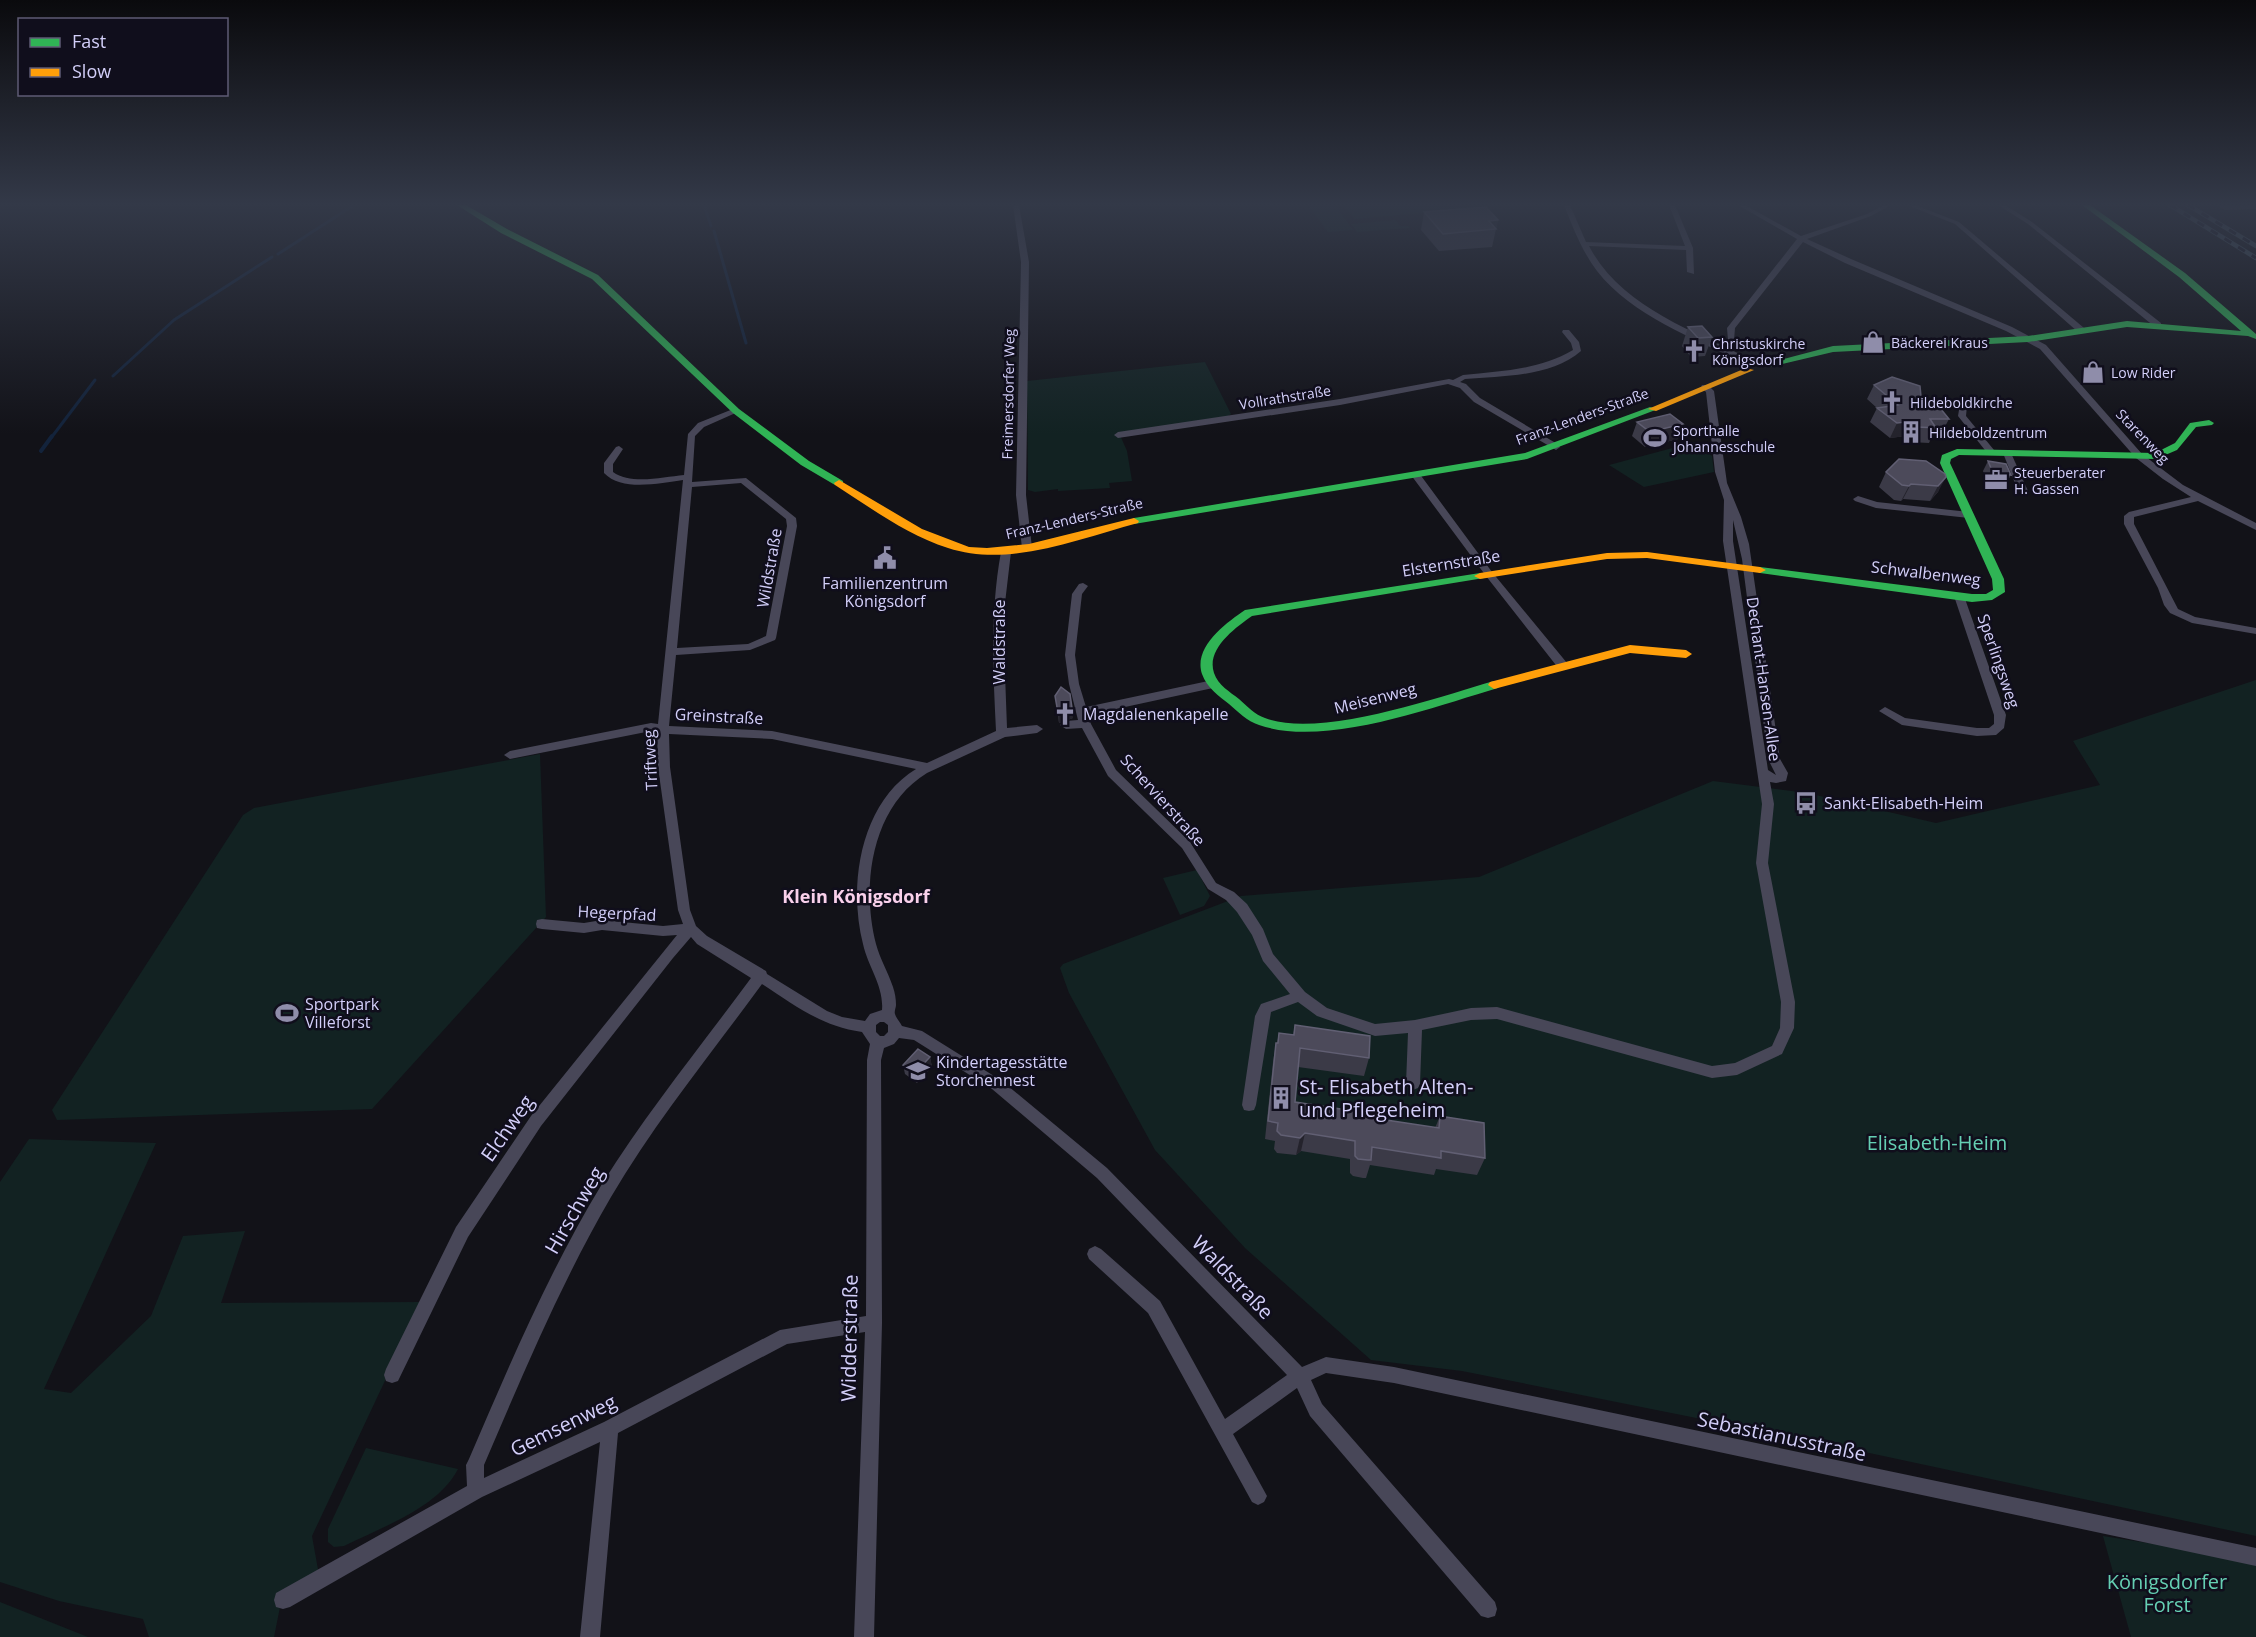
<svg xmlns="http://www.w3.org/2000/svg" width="2256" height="1637" font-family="'Open Sans',sans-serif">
	<rect width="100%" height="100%" fill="#121218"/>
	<g fill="#122222">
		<polygon points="1308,205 1335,205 1353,230 1328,232"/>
		<polygon points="1344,205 1462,205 1466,209 1355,219"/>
		<polygon points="1396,220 1400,226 1408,226 1410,228 1357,232 1351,224"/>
		<polygon points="1205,362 1231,414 1227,417 1119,433 1127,451 1132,481 1109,483 1110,488 1058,491 1058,489 1035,492 1028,490 1027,381"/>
		<polygon points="1695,442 1712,456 1714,472 1644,487 1609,465"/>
		<polygon points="2256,680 2256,1536 1846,1448 1462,1371 1371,1360 1245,1248 1155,1150 1069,993 1060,968 1063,964 1241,896 1479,877 1713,781 1807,793 1936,823 2100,785 2073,741"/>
		<polygon points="540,754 546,917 372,1109 57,1120 52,1110 243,815 254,808"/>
		<polygon points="1197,870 1210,896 1204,906 1180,915 1163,878"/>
		<polygon points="29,1139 156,1143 44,1389 71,1393 151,1316 183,1236 245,1231 221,1303 422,1302 312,1536 319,1575 282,1597 274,1637 149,1637 143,1619 59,1601 0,1582 0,1182"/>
		<path d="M366,1448L458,1469C438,1508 382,1527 344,1546L334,1547L328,1542V1529Z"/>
		<polygon points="2103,1536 2256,1560 2256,1637 2131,1637"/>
		<polygon points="0,1602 88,1637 0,1637"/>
	</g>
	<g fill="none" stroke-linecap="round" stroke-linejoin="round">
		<g stroke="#13233b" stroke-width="3">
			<polyline points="704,205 711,226"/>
			<polyline points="714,231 746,343"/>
			<polyline points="278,254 354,205"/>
			<polyline points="113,376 174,320 272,257"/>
			<polyline points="51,438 95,380"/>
		</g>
		<polyline stroke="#13233b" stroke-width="4" points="41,451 52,436"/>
		<g fill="#484758" fill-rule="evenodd">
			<polygon points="1013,205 1019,205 1029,262 1026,495 1032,548 1027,551 1022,548 1016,495 1021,262"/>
			<path d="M1564,205H1570L1586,242L1685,246L1669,205H1675L1693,248L1694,274L1687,272L1686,250L1589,246C1620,306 1693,331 1750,359V363H1744C1694,338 1632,316 1597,271C1582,251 1573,228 1564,205Z"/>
			<polygon points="1738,205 1745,205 1801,236 1867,214 1884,205 1891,205 1871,216 1807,239 1851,259 2012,327 2046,345 2142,454 2183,485 2256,523 2256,530 2198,501 2134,517 2134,524 2178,609 2195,617 2256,628 2256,634 2192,623 2170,613 2164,605 2158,588 2124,524 2124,516 2129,512 2191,497 2163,479 2136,458 2040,349 2006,331 1845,263 1803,242 1735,328 1734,340 1728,340 1727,328 1797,239"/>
			<polygon points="1907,205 1915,205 1959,222 2084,328 2084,332 2078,332 1955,224"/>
			<polygon points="1998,205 2005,205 2032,222 2161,323 2161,327 2155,327 2028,224"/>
			<path d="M1563,330H1569L1579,342L1581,351C1551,377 1502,376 1465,379L1460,382L1466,384L1480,398L1559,445L1560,447L1556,450L1474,402L1460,388L1448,384L1340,405L1118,438L1114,435L1118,432L1340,399L1449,379L1453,380L1463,375C1501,371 1539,370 1573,350L1571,343L1562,332Z"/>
			<path d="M1702,385H1708L1714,391L1727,483L1741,517L1749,544L1780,759L1788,773L1786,781L1776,783L1770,782L1774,804L1768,863L1795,1002L1794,1028L1782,1054L1737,1075L1712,1078L1497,1019L1471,1020L1422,1030L1420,1084L1418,1088L1413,1090L1408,1088L1406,1084L1408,1033L1375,1036L1317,1016L1298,1002L1271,1012L1256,1105L1254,1110L1249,1111L1244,1110L1242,1105L1255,1016L1261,1004L1290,994L1263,961L1252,935L1237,912L1226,900L1208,889L1182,848L1108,776L1082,728L1066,729L1060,725L1066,721L1078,720L1069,684L1065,655L1072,594L1079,584L1083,583L1088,586L1082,594L1075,655L1079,684L1086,707L1213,680L1218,684L1213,688L1088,715L1091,724L1116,770L1190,842L1216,883L1234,892L1247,904L1263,929L1273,954L1305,992L1327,1008L1375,1024L1415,1020L1471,1008L1497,1007L1712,1066L1735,1063L1772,1046L1780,1028L1781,1002L1756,863L1762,804L1723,541L1724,500L1715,472L1706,392L1701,387ZM1733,520L1742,559L1768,759L1776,775L1768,770L1733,541Z"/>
			<polygon points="1960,404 1967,406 1966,416 1994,450 1994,454 1988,454 1958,416"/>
			<path d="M733,409L740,411L704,427L695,436L692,482L746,478L796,518L797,526L776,638L775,640L750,650L676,655L669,726L772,731L927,763L996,731C993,671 990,612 1001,552L1003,550H1009L1011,552L1003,620L1007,728L1037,725L1043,729L1037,733L1005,737L927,773C871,807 861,886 876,944C880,959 888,972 893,987C895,993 896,999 896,1005C896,1008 894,1011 895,1014C896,1018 900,1022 902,1026L922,1031L1002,1081L1107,1168L1302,1367L1326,1357L1394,1367L2256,1548V1566L1394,1383L1326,1373L1311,1380L1322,1404L1495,1602L1497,1609L1495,1616L1488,1618L1481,1616L1310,1416L1297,1388L1233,1434L1267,1496L1264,1502L1258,1505L1252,1502L1148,1313L1089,1259L1087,1254L1089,1249L1095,1246L1101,1249L1160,1301L1225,1419L1287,1375L1097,1178L992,1089L914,1040L899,1038L894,1044L884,1048L881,1060L882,1323L874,1637H854L865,1332L787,1344L618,1433L600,1637H580L600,1442L482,1497L290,1607L283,1609L276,1607L274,1600L276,1593L467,1486L466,1465L469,1459C509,1366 549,1271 602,1184C647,1112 701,1046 751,978L697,944L691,937L673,958L541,1126L468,1237L398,1381L392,1383L386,1381L384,1375L386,1369L456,1227L531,1116L677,935L663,936L602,930L584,933L542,929L537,928L536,924L537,920L542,919L584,923L602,920L663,926L683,924L678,910L658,767L657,732L651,731L510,759L504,755L510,751L651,723L658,724L683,480C660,483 622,492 604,473V463L616,447L619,446L623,449L613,464V472C631,485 663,477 684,475L688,434L698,423ZM741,483L786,519L787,526L766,636L748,644L677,648L692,487ZM669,734L772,739L916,769C860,803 848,886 863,944C868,967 884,986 882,1010L870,1014L865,1021L842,1017L827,1011L767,974L766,971L707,936L696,926L690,910L670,767ZM762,984C796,1006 821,1026 862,1032L870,1044L867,1060L866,1316L780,1330L604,1422L484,1478V1465C523,1374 561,1283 611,1197C655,1122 711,1054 762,984ZM880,1022H884L888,1025V1032L884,1036H880L876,1032V1025Z"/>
			<polygon points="2007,450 2011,453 2028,491 2026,493 2023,494 2018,491 2003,453"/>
			<polygon points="1416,472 1419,473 1492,572 1567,663 1568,666 1567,669 1559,669 1486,576 1411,475"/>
			<polygon points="1858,496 1877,502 1969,512 1974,515 1969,518 1876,508 1855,501 1853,499"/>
			<polygon points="1959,593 1964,596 2006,715 2004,728 1996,735 1977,736 1902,725 1879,711 1885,707 1905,718 1977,728 1989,728 1994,724 1994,715 1954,596"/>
		</g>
		<g fill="#30b455" fill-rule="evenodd">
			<polygon points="457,205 466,205 507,229 598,275 739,409 809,461 843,481 843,485 835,485 801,465 733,413 592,279 501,233"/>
			<polygon points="2082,205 2090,205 2185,273 2256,334 2256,339 2248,336 2127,327 2028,342 1833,352 1770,367 1765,364 1833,346 2028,336 2127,321 2241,331 2179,277"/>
			<polygon points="1650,407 1658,409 1527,459 1134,524 1129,521 1134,518 1525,453"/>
			<polygon points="2209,420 2214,423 2212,425 2196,427 2177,450 2156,459 1959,455 1951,459 1950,463 2004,579 2005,592 1992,600 1972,602 1760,573 1754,570 1760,567 1972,594 1986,594 1993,590 1992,579 1940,463 1942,455 1957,449 2155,453 2175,443 2190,423"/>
			<path d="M1480,573L1486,576L1484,578L1252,616C1235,628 1206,649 1214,673C1218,685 1230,692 1239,699C1247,706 1255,715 1265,718C1320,739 1438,697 1494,681L1498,682L1500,685L1498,688C1433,707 1325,748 1259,725C1247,721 1238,712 1229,704C1219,696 1207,688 1202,674C1193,647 1226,623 1245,610Z"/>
		</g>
		<g fill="#ff9f0a" fill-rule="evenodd">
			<polygon points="1746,368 1754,370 1656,411 1648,409"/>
			<path d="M839,480L922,529L969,547L987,548L1029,544L1134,518L1139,521L1138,523C1078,539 1009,568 948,548C907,535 871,508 835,485L834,483Z"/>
			<polygon points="1647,552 1760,567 1766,570 1760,573 1647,558 1607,559 1480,579 1474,576 1480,573 1607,553"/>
			<polygon points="1630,645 1686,650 1692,654 1686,658 1630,653 1494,689 1488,685 1490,682"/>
		</g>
		<g stroke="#42535f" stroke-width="4.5">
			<g id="rail">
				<polyline points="2170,205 2256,258"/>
				<polyline points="2188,205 2256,246"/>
			</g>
		</g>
		<use href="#rail" stroke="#100e1c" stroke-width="3" stroke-dasharray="8" stroke-linecap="butt"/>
	</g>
	<g fill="#3b3a47">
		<polygon points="2216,205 2256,205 2256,209 2225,210"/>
		<polygon points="1424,212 1498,220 1492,247 1439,251 1421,230"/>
		<polygon points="1688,327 1712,337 1705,356 1691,357 1682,346"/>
		<polygon points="1874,385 1949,419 1941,434 1933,434 1929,443 1910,442 1906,436 1890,438 1870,422 1877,408 1867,399"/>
		<polygon points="1637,422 1678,439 1645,447 1632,436"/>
		<polygon points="1988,461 2011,475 2005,485 1987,483 1983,471"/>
		<polygon points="1886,472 1945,474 1938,492 1930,501 1903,499 1901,501 1894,500 1879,487"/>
		<polygon points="1055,696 1073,718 1059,723"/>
		<polygon points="1295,1025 1369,1058 1364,1076 1298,1067 1295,1102 1373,1118 1435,1128 1440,1116 1485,1158 1477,1175 1436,1169 1434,1175 1370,1165 1366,1178 1363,1178 1353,1176 1350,1173 1350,1159 1301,1151 1296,1155 1277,1153 1274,1149 1275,1141 1265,1139 1273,1062 1276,1043 1277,1043 1279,1033 1293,1035"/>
		<polygon points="930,1057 932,1067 917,1083 905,1074 903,1065"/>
	</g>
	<g fill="#24232c">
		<polygon points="1498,220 1496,229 1489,221"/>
		<polygon points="1914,421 1906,436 1890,438 1897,423"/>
		<polygon points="1683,424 1678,439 1645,447 1650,432"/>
		<polygon points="1946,477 1938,492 1930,501 1938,486"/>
		<polygon points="1911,484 1903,499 1901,501 1909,486"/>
		<polygon points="1072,708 1073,718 1059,723 1058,713"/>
		<polygon points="930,1057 932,1067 917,1083 915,1073"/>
		<polygon points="1305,1133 1301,1151 1296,1155 1300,1138"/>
	</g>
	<g fill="#4c4a5a" stroke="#615f73" stroke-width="1.5">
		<polygon points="1486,207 1498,220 1489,221 1496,229 1443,234 1424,212"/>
		<polygon points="1702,326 1712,337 1698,338 1688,327"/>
		<polygon points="1892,377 1920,386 1922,407 1940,408 1949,419 1930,419 1936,428 1918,427 1914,421 1897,423 1877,408 1898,405 1874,385"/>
		<polygon points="1670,414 1683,424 1650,432 1637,422"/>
		<polygon points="1899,459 1926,461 1945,474 1946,477 1938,486 1911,484 1909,486 1902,485 1886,472"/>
		<polygon points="1988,461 2006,464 2011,475 1993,473"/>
		<polygon points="1061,687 1070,694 1072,708 1058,713 1055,696"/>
		<polygon points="1295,1025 1370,1036 1369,1058 1300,1048 1295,1102 1373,1114 1373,1118 1439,1128 1440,1116 1484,1123 1485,1158 1441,1151 1441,1158 1372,1147 1371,1160 1368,1160 1358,1159 1355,1156 1355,1141 1305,1133 1300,1138 1281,1135 1277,1131 1278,1123 1268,1121 1276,1043 1278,1043 1279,1033 1294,1035"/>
		<polygon points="918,1049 930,1057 915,1073 903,1065"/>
	</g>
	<linearGradient id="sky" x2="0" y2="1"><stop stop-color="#0a0a0d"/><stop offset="0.47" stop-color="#333948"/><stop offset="1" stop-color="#333948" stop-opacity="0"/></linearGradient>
	<rect width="2256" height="434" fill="url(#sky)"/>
	<defs>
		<g id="shop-bare" transform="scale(1.8)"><path d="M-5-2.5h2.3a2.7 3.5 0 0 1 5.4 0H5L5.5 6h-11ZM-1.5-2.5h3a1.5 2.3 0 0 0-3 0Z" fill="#8f8daa" stroke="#100e1c" stroke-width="2.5" paint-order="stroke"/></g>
		<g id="church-bare" transform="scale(1.8)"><path d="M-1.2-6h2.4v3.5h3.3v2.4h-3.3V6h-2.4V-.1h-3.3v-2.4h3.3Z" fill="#8f8daa" stroke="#100e1c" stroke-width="2.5" paint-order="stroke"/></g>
		<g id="building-bare" transform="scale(1.8)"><path d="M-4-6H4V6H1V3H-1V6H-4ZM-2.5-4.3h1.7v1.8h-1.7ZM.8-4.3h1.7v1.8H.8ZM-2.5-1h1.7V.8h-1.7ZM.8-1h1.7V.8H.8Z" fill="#8f8daa" stroke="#100e1c" stroke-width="2.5" paint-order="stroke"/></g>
		<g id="stadium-bare" transform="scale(1.8)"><path d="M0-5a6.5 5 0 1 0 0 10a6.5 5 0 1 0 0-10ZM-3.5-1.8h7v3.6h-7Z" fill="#8f8daa" stroke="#100e1c" stroke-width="2.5" paint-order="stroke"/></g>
		<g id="office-bare" transform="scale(1.8)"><path d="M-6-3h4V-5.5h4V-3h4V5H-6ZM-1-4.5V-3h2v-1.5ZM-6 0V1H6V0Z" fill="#8f8daa" stroke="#100e1c" stroke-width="2.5" paint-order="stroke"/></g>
		<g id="civic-bare" transform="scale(1.8)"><path d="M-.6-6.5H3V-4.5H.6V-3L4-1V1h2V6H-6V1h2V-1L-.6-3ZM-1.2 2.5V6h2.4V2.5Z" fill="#8f8daa" stroke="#100e1c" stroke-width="2.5" paint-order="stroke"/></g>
		<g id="bus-bare" transform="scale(1.8)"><path d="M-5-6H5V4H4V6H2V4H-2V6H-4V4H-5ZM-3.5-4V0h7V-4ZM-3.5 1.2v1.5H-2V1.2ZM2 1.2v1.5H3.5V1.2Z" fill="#8f8daa" stroke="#100e1c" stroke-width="2.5" paint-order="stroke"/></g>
		<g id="school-bare" transform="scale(1.8)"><path d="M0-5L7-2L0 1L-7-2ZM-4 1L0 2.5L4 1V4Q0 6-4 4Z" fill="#8f8daa" stroke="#100e1c" stroke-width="2.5" paint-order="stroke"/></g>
	</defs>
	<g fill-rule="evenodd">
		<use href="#shop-bare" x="1873" y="342"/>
		<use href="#church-bare" x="1694" y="351"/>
		<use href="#shop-bare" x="2093" y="372"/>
		<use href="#church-bare" x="1892" y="402"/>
		<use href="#building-bare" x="1911" y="432"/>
		<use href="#stadium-bare" x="1655" y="438"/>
		<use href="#office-bare" x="1996" y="480"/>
		<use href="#civic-bare" x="885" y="558"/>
		<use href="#church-bare" x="1065" y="714"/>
		<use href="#bus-bare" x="1806" y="803"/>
		<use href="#stadium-bare" x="287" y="1013"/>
		<use href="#school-bare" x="918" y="1071"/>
		<use href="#building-bare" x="1281" y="1098"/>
	</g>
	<g text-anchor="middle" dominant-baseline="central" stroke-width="5" stroke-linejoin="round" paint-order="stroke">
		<g font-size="14" fill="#d3cff9" stroke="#100e1c" text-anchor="start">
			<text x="1891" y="342">Bäckerei Kraus</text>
			<text x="1712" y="343">Christuskirche<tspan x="1712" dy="16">Königsdorf</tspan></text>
			<text x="2111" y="372">Low Rider</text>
			<text x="1910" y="402">Hildeboldkirche</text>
			<text x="1673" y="430">Sporthalle<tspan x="1673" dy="16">Johannesschule</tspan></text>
			<text x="1929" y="432">Hildeboldzentrum</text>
			<text x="2014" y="472">Steuerberater<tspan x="2014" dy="16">H. Gassen</tspan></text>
		</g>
		<g font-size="14" fill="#d3cff9" stroke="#100e1c">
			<text transform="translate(1008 394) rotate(-89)">Freimersdorfer Weg</text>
			<text transform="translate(1285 397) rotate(-9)">Vollrathstraße</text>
			<text transform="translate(1582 416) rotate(-20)">Franz-Lenders-Straße</text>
			<text transform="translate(2143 436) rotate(46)">Starenweg</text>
			<text transform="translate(1074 518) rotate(-13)">Franz-Lenders-Straße</text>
		</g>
		<g font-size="16" fill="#d3cff9" stroke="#100e1c">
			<text transform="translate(1451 563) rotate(-9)">Elsternstraße</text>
			<text transform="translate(769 568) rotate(-80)">Wildstraße</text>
			<text transform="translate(1926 573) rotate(7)">Schwalbenweg</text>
			<text transform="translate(999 642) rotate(-90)">Waldstraße</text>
			<text transform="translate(1999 661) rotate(71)">Sperlingsweg</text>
			<text transform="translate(1764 679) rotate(82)">Dechant-Hansen-Allee</text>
			<text transform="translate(1375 698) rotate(-14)">Meisenweg</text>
			<text transform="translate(719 716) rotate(3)">Greinstraße</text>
			<text transform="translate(650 760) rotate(-93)">Triftweg</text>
			<text transform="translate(1163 800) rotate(48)">Schervierstraße</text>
			<text transform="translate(617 913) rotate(3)">Hegerpfad</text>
		</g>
		<g font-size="16" fill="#d3cff9" stroke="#100e1c" text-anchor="start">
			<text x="885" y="583" text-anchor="middle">Familienzentrum<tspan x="885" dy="18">Königsdorf</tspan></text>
			<text x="1083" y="714">Magdalenenkapelle</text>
			<text x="1824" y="803">Sankt-Elisabeth-Heim</text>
			<text x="305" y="1004">Sportpark<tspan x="305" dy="18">Villeforst</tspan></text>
			<text x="936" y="1062">Kindertagesstätte<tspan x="936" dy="18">Storchennest</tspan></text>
		</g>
		<g font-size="18" font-weight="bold" fill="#f9d0eb" stroke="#100e1c">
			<text x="856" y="896">Klein Königsdorf</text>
		</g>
		<g font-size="20" fill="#d3cff9" stroke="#100e1c" text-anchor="start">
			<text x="1299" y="1086">St- Elisabeth Alten-<tspan x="1299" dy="23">und Pflegeheim</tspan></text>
		</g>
		<g font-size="20" fill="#d3cff9" stroke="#100e1c">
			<text transform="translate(507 1128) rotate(-55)">Elchweg</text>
			<text transform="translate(574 1210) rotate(-60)">Hirschweg</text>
			<text transform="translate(1233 1277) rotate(46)">Waldstraße</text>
			<text transform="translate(849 1338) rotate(-89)">Widderstraße</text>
			<text transform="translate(563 1425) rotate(-26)">Gemsenweg</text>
			<text transform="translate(1782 1436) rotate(12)">Sebastianusstraße</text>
		</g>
		<g font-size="20" fill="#65cfb3" stroke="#100e1c">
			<text x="1937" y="1142">Elisabeth-Heim</text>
			<text x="2167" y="1581">Königsdorfer<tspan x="2167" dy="23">Forst</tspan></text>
		</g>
	</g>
	<rect x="18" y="18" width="210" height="78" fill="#100e1c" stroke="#5e5b74" stroke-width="1.5"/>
	<rect x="30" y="38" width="30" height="9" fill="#30b455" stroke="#5e5b74" stroke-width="1.5"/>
	<text x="72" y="48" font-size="18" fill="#d3cff9">Fast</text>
	<rect x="30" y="68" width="30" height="9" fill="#ff9f0a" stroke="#5e5b74" stroke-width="1.5"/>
	<text x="72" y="78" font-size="18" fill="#d3cff9">Slow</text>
</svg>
